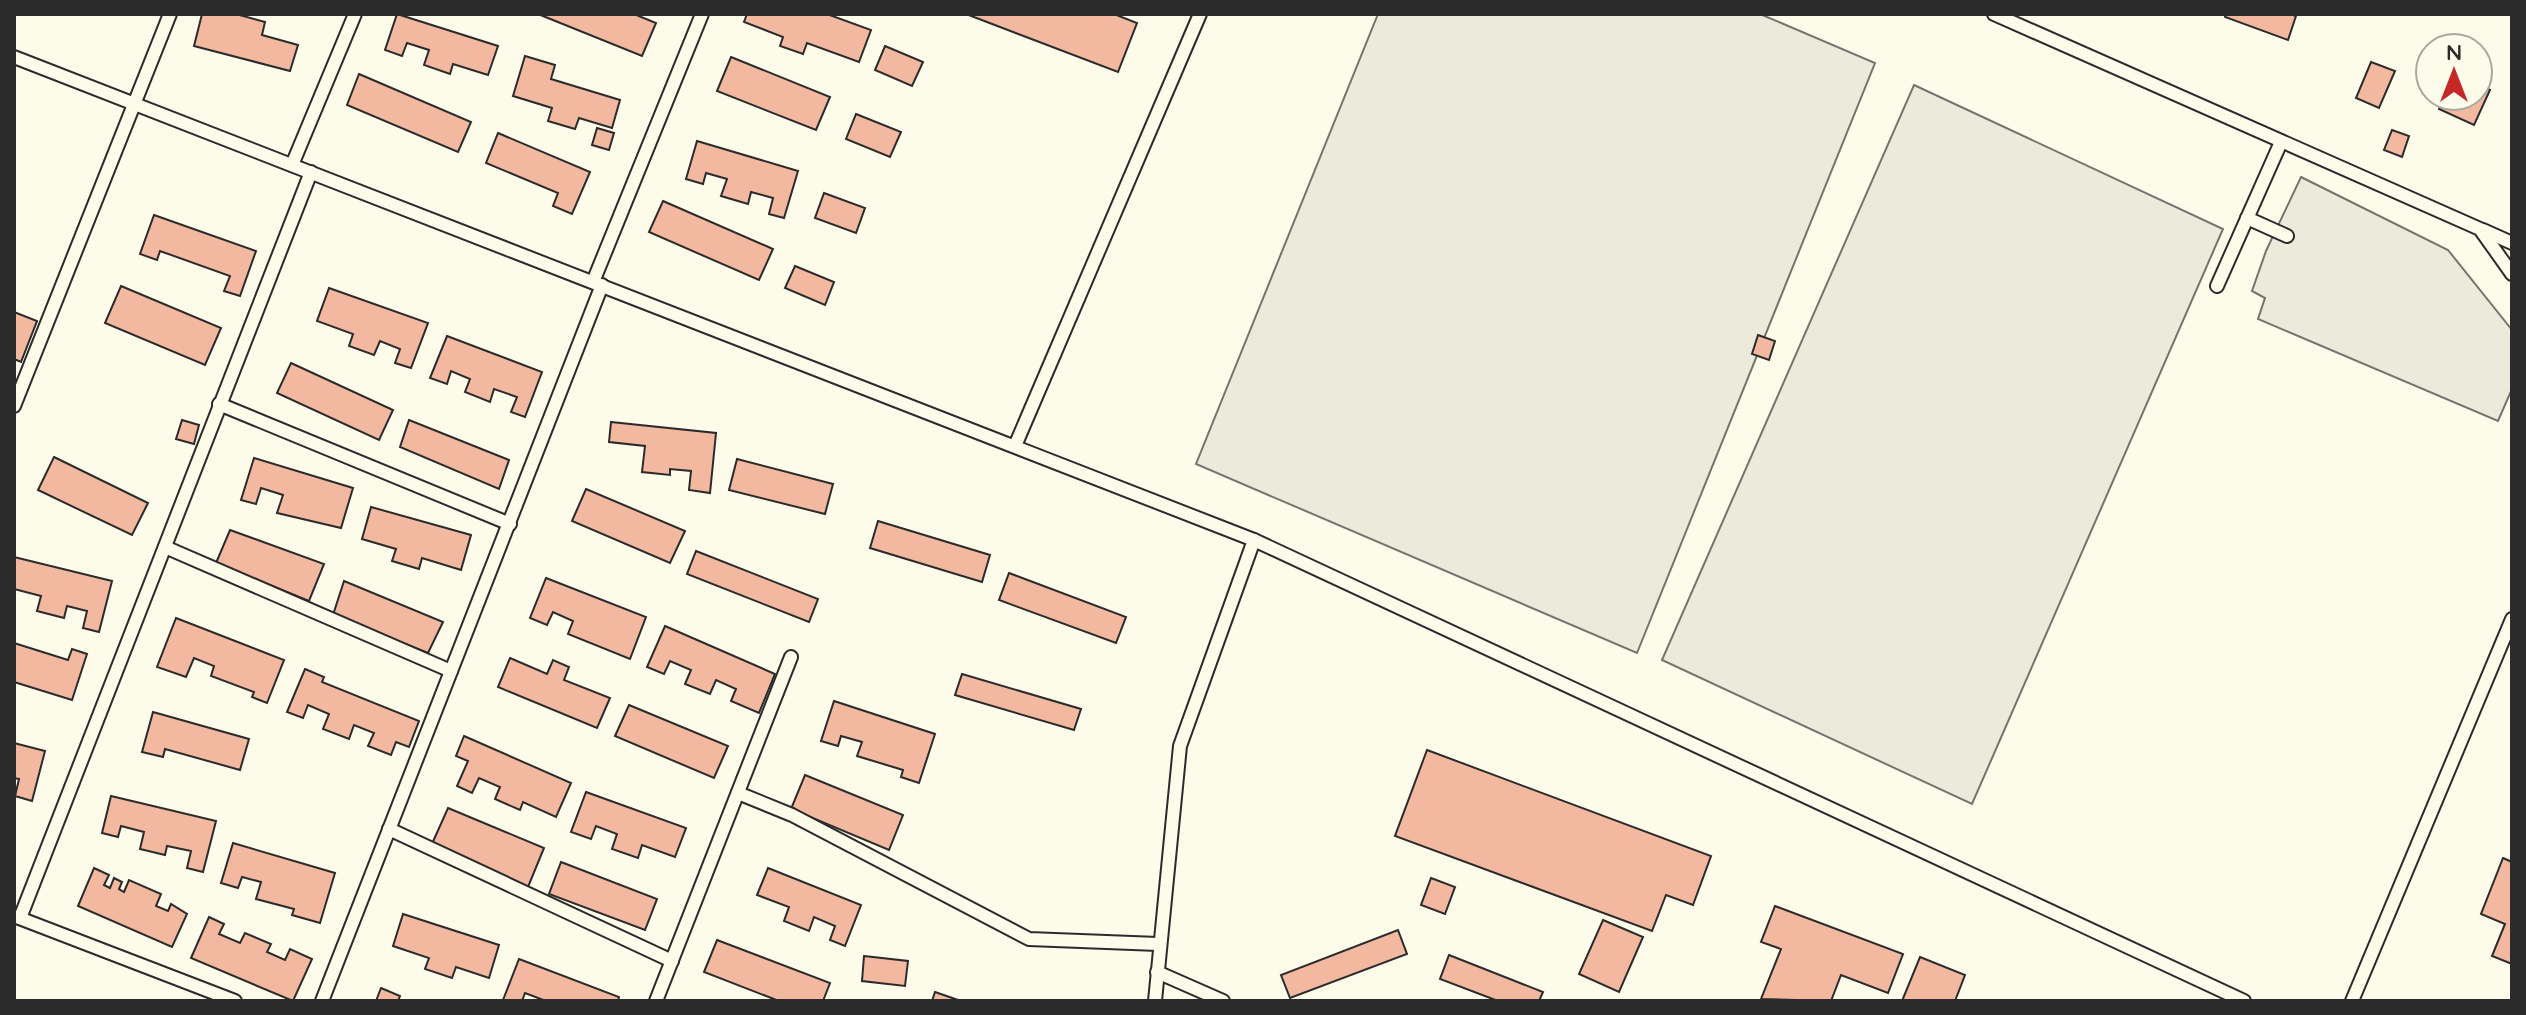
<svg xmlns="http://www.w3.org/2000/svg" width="2526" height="1015" font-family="Quicksand,sans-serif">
	<rect width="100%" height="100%" fill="#fdfbea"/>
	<g fill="#ecebdb" stroke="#74746e" stroke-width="2">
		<polygon points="1378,14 1760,14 1875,63 1637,653 1196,464"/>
		<polygon points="1914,85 2223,229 1972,804 1662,660"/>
	</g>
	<polygon fill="#eceadb" stroke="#74746e" stroke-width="2" points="2301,177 2448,250 2512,330 2512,389 2498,421 2258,319 2265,298 2252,291 2266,251"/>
	<g fill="#f2b8a0" stroke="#2b2b2b" stroke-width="2">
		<polygon points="202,14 236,14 265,22 262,35 298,45 290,71 194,46"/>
		<polygon points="397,14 498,46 488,75 453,64 450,74 424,65 429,50 407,43 402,56 385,50"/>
		<polygon points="538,14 634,14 656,23 642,56"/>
		<polygon points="747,14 827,14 871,30 859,62 807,43 803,54 780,46 783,37 744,22"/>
		<polygon points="966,14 1114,14 1137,23 1118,72"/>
		<polygon points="2226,14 2290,14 2296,16 2288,40 2225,17"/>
		<polygon points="885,46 923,62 912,86 875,70"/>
		<polygon points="525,56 555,65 551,79 620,100 612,128 579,118 575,129 548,121 552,108 513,96"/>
		<polygon points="731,57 830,97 816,130 717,91"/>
		<polygon points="2371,62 2395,71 2379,108 2356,98"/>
		<polygon points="359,74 471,122 458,152 347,105"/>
		<polygon points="2478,84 2490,90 2474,125 2439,109 2445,96 2478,96"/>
		<polygon points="856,114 901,132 890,157 846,139"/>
		<polygon points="597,128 614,133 609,150 592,145"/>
		<polygon points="2392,130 2409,136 2402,157 2384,150"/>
		<polygon points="498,133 590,172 572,214 553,206 558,193 486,163"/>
		<polygon points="697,141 798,171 784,218 769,214 773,198 751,192 748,204 721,196 727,179 706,173 703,184 686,179"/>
		<polygon points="824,193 865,208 856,233 815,218"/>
		<polygon points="663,201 773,249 759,280 649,232"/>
		<polygon points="154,215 256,251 240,296 224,291 230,276 160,251 157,260 140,254"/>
		<polygon points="795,266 834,282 825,305 785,288"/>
		<polygon points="121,286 221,328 205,365 105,323"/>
		<polygon points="329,288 428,323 411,368 395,363 400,349 380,341 374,355 349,346 353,334 317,321"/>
		<polygon points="14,312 37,321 21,362 14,359"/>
		<polygon points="1758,335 1775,341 1769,360 1752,354"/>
		<polygon points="447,336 542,372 525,417 511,412 517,397 494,389 490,402 465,392 470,379 451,371 447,384 430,378"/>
		<polygon points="291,363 393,410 379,440 277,393"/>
		<polygon points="182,420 199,425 194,444 176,439"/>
		<polygon points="409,420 509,460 499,489 400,447"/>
		<polygon points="611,422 716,433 710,493 689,490 691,471 670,469 670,475 642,472 645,446 609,442"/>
		<polygon points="54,457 148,503 132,535 38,490"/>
		<polygon points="254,458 353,488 341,528 277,513 283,495 261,488 256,504 241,500"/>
		<polygon points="737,459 833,484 825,514 729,490"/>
		<polygon points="586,489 685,531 670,563 572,521"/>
		<polygon points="371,507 471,535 461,570 422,558 419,569 392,561 396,549 362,539"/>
		<polygon points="878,521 990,555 982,582 870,548"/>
		<polygon points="230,530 324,564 309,601 216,563"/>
		<polygon points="696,551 818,599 809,622 687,574"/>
		<polygon points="14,557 112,581 99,632 83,628 87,611 67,606 64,618 37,611 41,596 14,589"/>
		<polygon points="1009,573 1126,617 1116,643 999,600"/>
		<polygon points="546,578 646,617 630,659 568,634 573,621 553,612 547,625 530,618"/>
		<polygon points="344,581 443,622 428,653 333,615"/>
		<polygon points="176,618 284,660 267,703 252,697 254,692 211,676 214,666 194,658 186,677 157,667"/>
		<polygon points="665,626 775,674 759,713 731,701 736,689 716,680 710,694 685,684 691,670 670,661 664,674 647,667"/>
		<polygon points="14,643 68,660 72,649 87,654 72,700 14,682"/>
		<polygon points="510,658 547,674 553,660 569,667 564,680 610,698 597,728 498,687"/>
		<polygon points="305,669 324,677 322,682 419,721 409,747 396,742 391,755 368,746 374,733 354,725 349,739 323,729 329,714 308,705 303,718 287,712"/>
		<polygon points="962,674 1081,709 1074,730 955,695"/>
		<polygon points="834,701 935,734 919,783 901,777 903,770 857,756 862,742 841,736 838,746 821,741"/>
		<polygon points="629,705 728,746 714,778 615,736"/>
		<polygon points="153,712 249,739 240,770 165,749 163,757 142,752"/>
		<polygon points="464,736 571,783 556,817 523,802 520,810 495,799 500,787 479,778 472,793 457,786 468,761 456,756"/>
		<polygon points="14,743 45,751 32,801 15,796 19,779 14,778"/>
		<polygon points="1427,750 1711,856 1693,905 1666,895 1652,931 1395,836"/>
		<polygon points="805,775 903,815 889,850 791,809"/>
		<polygon points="586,792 686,828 675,857 642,845 638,858 612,849 617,834 596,826 591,839 571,832"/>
		<polygon points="111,796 216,821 203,872 187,868 191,851 167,846 165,855 140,849 144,832 121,826 118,837 102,833"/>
		<polygon points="448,808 544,848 528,887 431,846"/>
		<polygon points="233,843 335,873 320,923 292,915 294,909 256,899 261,882 242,877 238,888 221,883"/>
		<polygon points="2503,858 2512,862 2512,964 2492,956 2505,924 2481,914"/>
		<polygon points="561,862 657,899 645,930 549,894"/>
		<polygon points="94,868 109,875 104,885 110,888 114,878 122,882 119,889 124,892 129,880 161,894 156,906 168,911 171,904 187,914 172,947 78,906"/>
		<polygon points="768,868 861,905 845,946 830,940 835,926 814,917 809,931 784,921 789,907 757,895"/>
		<polygon points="1431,878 1455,887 1445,914 1421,905"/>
		<polygon points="1775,906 1903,954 1888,993 1841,975 1831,1001 1761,999 1781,949 1761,942"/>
		<polygon points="403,914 499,945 489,978 456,967 452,978 425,969 429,958 393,946"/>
		<polygon points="209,917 224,924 219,934 240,943 245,933 271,944 267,952 285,960 290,949 312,959 293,1001 191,958"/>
		<polygon points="1603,920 1643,937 1619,992 1579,974"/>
		<polygon points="1398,930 1407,954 1290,998 1281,975"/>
		<polygon points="717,940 830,983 823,1001 779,1001 704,972"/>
		<polygon points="1449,955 1543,992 1539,1001 1498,1001 1440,979"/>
		<polygon points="864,956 908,961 905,986 862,981"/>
		<polygon points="1920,957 1965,975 1955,1001 1902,1001"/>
		<polygon points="519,959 619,997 618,1001 546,1001 525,993 522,1001 503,1000"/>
		<polygon points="381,988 400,996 398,1001 376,1001"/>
		<polygon points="935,992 961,1001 932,1001"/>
	</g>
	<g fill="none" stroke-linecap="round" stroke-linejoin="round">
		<g stroke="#2b2b2b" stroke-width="16">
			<g id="service">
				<polyline points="1994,14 2480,229 2512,274"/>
				<polyline points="14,57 1254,540 2244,1001"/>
				<polyline points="292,165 355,14"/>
				<polyline points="2247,218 2287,236"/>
				<polyline points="2483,230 2512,243"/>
				<polyline points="593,282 702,14"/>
				<polyline points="2217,286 2281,142"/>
				<polyline points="219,404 510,524"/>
				<polyline points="14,406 170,14"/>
				<polyline points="1015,446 1200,14"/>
				<polyline points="165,547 451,671"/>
				<polyline points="738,793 792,815 1029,939 1158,944"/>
				<polyline points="389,829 672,961"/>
				<polyline points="14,916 235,1001"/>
				<polyline points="20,918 311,172"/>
				<polyline points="1157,972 1223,1001"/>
				<polyline points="322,1001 602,285"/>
				<polyline points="656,1001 791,657"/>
				<polyline points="1155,1001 1180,746 1254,540"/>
				<polyline points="2352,1001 2512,619"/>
			</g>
		</g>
		<use href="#service" stroke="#fdfbea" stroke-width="12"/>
	</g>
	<rect width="2526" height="1015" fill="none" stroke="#2b2b2b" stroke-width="32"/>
	<g transform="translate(2454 72)"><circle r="38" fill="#fdfbea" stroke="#a9a89e" stroke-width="2"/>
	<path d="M0-6L14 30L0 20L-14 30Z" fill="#c62828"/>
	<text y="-12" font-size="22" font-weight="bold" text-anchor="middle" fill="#2b2b2b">N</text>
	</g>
</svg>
